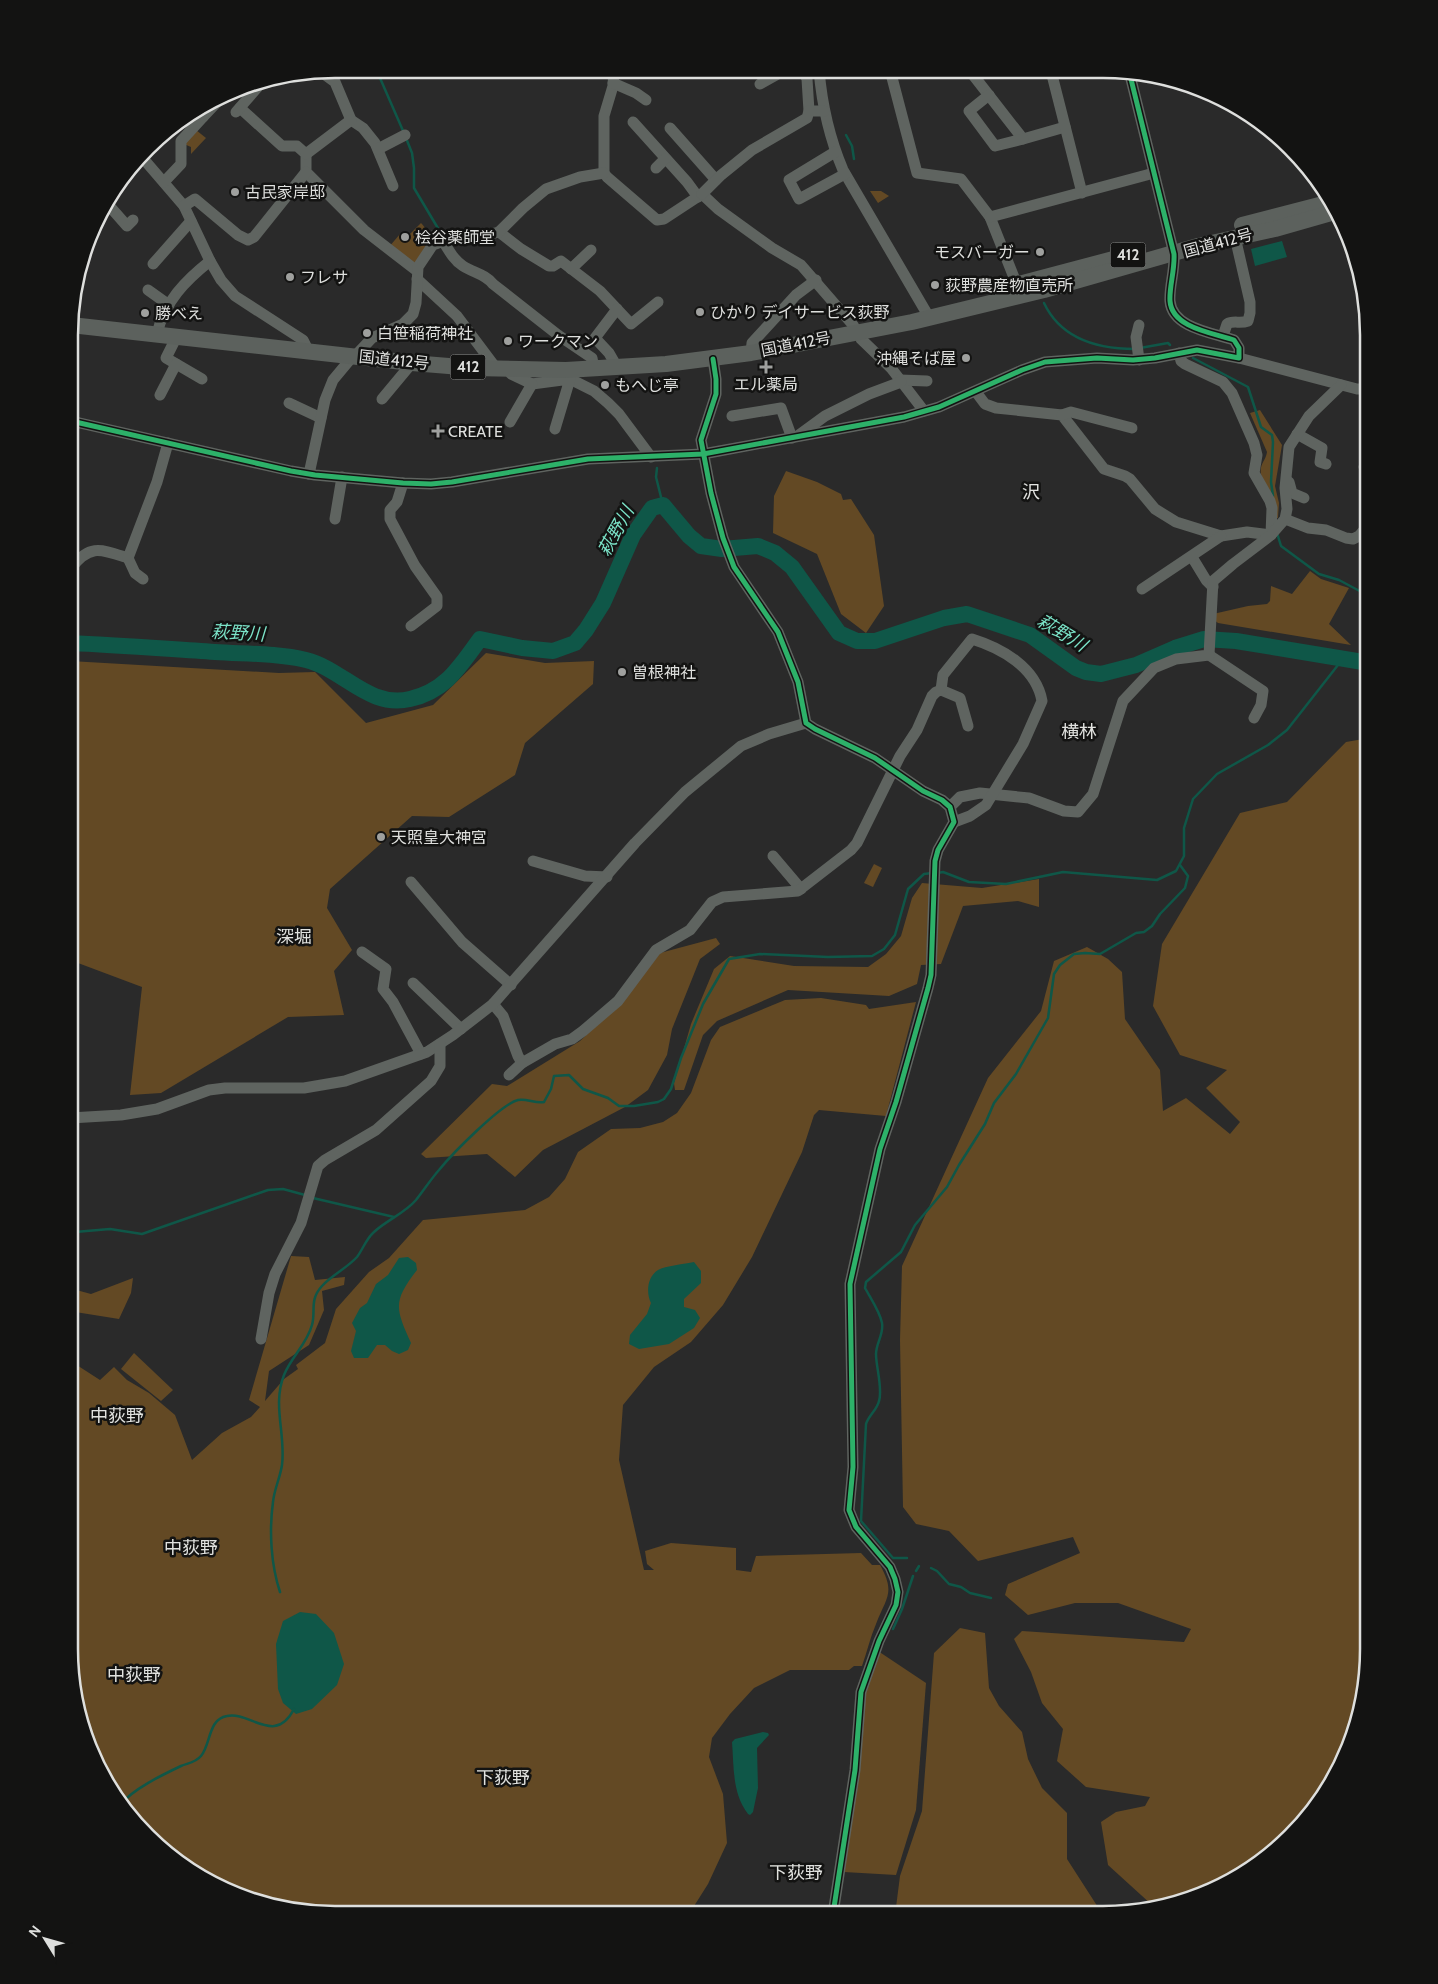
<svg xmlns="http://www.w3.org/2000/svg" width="1438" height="1984" font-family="Cabin,'Noto Sans JP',sans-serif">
	<rect width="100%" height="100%" fill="#2a2a2a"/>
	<g fill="#634924">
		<polygon points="196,130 206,138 191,154 191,147 184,144"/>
		<polygon points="870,191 881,191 889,196 878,203"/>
		<path d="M421,223C436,239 425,248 415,263L389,247L400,234L405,239Z"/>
		<path d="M1260,410L1282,445L1275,486L1279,503L1278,518H1276C1278,489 1264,493 1261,474C1259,465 1266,460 1267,452L1250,413Z"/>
		<polygon points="786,471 817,482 841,494 843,500 851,499 874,535 884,606 866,633 841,614 817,554 773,533 774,496"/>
		<polygon points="1310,571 1321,579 1349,588 1329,624 1351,645 1218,623 1213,619 1213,614 1248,606 1267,604 1270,601 1271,586 1292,594"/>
		<polygon points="486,653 545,663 594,661 593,684 525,743 515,775 449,817 412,816 330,889 327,908 352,950 334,971 344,1015 288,1017 161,1093 130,1095 142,987 70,960 70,661 279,673 315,672 366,723 433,705"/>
		<polygon points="1369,738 1369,1668 1355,1735 1324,1798 1279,1850 1221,1888 1172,1906 1149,1909 1152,1905 1108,1865 1101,1822 1116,1812 1145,1806 1150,1797 1086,1787 1057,1761 1063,1729 1042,1703 1031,1672 1014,1639 1022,1631 1184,1642 1191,1629 1118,1603 1075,1603 1028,1615 1005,1595 1008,1584 1080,1553 1073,1537 978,1561 949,1531 916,1524 903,1507 900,1340 902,1266 988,1078 1041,1011 1054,961 1087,947 1108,959 1122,972 1125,1019 1160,1070 1163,1111 1186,1098 1230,1134 1240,1122 1206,1088 1227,1070 1180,1055 1153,1006 1162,944 1240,813 1287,802 1346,742"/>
		<polygon points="874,864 882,868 873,887 864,883"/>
		<polygon points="1039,879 1039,907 1018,901 963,906 941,964 921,965 917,984 889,996 788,990 717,1021 703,1035 684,1090 675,1090 674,1083 691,1024 714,969 730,956 794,966 868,967 886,954 901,936 912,898 922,883 982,888"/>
		<polygon points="716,938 720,944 700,959 672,1029 667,1055 648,1090 625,1107 543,1150 515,1177 487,1154 426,1158 421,1154 492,1084 507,1086 580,1041 627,996 660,953"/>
		<path d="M821,998L866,1005L869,1009L916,1002L886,1116L819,1110L814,1115L802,1152L752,1257L723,1305L691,1342L654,1367L623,1405L619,1460L644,1570H654L647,1564L645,1551L671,1543L736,1548V1570L751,1572L756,1556L861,1553L872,1565H880C896,1593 886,1598 876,1624C870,1638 867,1652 862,1666H854L849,1670H790L754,1688L730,1714L712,1738L709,1757L723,1794L727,1843L708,1884L689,1914L300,1913L233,1895L173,1861L124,1812L96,1767L74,1702L69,1650V1360L100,1380L114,1367L127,1380L149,1393L175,1415L192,1460L222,1433L251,1417L260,1407L249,1400L291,1256L309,1257L315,1280L345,1277L344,1285L322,1291L324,1310L309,1345L269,1371L265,1401L284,1379L298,1369L296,1365L325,1343L336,1309L369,1272L389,1258L423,1220L525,1210L549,1197L565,1179L578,1152L611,1129L640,1128L663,1122L677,1113L691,1093L711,1040L720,1027L785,1000Z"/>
		<polygon points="133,1278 131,1293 119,1319 69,1311 69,1288 91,1294"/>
		<polygon points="134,1353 173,1390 161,1401 121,1369"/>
		<polygon points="960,1628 985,1633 989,1688 999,1706 1022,1732 1028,1759 1042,1788 1067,1813 1067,1859 1103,1915 895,1915 900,1876 922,1811 934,1653"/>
		<polygon points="878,1653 881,1653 926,1683 916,1810 896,1875 844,1872 863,1699"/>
	</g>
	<g fill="#0f5748">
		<polygon points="1282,241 1287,257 1255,266 1251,249"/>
		<path d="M408,1257L416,1263L417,1270C393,1301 395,1308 411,1343L408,1350L399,1354L392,1351L385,1345H377L368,1358H354L351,1351L356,1331L352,1323L360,1308L367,1303L376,1284L388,1275L399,1258Z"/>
		<path d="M694,1262L701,1271V1283L684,1299V1307L695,1310L700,1318L694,1328L669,1344L639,1349L629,1344L630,1335L647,1314L651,1303C646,1293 647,1277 658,1270C665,1266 685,1264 694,1262Z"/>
		<polygon points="300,1612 316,1614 334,1633 344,1664 337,1685 312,1709 296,1714 283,1703 278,1689 276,1644 283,1621"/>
		<path d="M763,1732L768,1733L769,1735L757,1748L758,1788L753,1812L750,1815L748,1814C732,1793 734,1767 732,1742L735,1739Z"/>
	</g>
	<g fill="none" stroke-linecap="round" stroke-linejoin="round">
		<g stroke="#0f5748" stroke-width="2.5">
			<polyline points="373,69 380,78 404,133"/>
			<polyline points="846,135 852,146 854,159"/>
			<polyline points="406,138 412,153 414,168 414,188 439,230 439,236"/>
			<path d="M1044,303C1061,339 1098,349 1135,349"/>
			<polyline points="1140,348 1168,343 1170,345"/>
			<polyline points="1193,358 1248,387 1261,427 1272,435 1273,442 1271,482 1273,496"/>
			<polyline points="657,468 656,477 663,505"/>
			<polyline points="1277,533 1281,546 1319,574 1339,580 1369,596"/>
			<polyline points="938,873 943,872 969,882 1006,884 1063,872 1157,880 1176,871 1184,856 1184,828 1193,799 1217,774 1268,745 1287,730 1338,665 1340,659"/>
			<polyline points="313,1198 394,1217"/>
			<polyline points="69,1229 75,1232 110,1229 142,1234 268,1190 283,1189 305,1195"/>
			<path d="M907,1558H893L861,1521L866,1424C869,1415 877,1410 879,1401C883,1389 876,1367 876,1354C876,1343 884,1334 882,1323C880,1312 871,1299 865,1288L866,1282L901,1252L915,1225L947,1187L959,1165L985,1124L994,1103L1016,1074L1048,1018L1054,974L1060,965L1074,954L1085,953L1100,954L1136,933L1144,932L1152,926L1160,914L1185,888L1188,876L1180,865"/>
			<polyline points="931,1568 937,1571 949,1584 961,1587 970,1593 991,1598"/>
			<polyline points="916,1571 919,1566"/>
			<path d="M280,1592C271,1565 269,1531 273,1502C274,1490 280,1478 282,1465C286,1435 272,1405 284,1375C291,1357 307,1344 312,1325C316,1311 309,1300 322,1286C332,1275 347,1268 357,1257C363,1249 366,1239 374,1232C387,1220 405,1213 416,1200C424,1190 431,1179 439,1170C452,1154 501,1104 518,1100C526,1098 536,1104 544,1102L551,1089L554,1076L569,1075L583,1089L608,1098L619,1106H634L658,1102L664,1099L671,1089L681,1058L703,1004L729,959L760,954L828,957L872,956L884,949L895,935L908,889L924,874L932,873"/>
			<polyline points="893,1629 902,1609 913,1576"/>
			<path d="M120,1805C133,1789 162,1775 181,1766C188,1763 195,1763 201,1756C211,1744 208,1719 227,1716C250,1711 275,1746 294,1709"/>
		</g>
		<path stroke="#0f5748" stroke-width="16" d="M70,643C119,645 167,649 215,652C245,654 277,653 306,660C343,669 369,709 410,699C446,691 460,666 480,639L522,648L553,651L575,643L586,630L603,603L633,535L652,508L663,505L689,536L701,546L722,549L758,546L775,553L792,567L839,633L857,641H875L944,618L967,614L1030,635L1076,668L1086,672L1101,674L1136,665L1175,648L1204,639L1236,641L1369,663"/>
		<g stroke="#5f6460" stroke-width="11">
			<polyline points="614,70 613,86 604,116 604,173 607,177 657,220 664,219 702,194 718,209 772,248 801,265 853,325 861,339 891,368 924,411"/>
			<polyline points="803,70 807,79 809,111"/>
			<path d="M819,70C822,105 829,137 843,170L929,317"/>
			<polyline points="890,70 917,173 961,179 990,217 1017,285"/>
			<polyline points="320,71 335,82 351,120 363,128 375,143 393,186"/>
			<polyline points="970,71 1023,139 1065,127"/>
			<polyline points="1051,71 1082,193"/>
			<polyline points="613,83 636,93 646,100"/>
			<polyline points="760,84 785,70"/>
			<polyline points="989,95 969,111 995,146 1023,139"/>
			<polyline points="240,108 282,146 297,146 306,154 306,172 364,230 417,271"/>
			<polyline points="236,112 263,81"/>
			<polyline points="203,117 220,99"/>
			<polyline points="633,122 687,182 698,197"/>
			<polyline points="670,128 716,180"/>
			<polyline points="378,149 405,135"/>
			<polyline points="835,152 789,180 799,199 845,174"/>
			<polyline points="306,154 351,120"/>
			<polyline points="141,156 184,206 210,261 221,280 235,296 303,340 308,350"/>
			<polyline points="656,168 665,159"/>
			<polyline points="164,182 181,164 181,141 203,117 199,112"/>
			<polyline points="702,194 720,176 752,150 807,118 809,111 824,111"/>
			<polyline points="105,201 127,226 133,220"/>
			<polyline points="184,206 195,199 238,235 248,240 254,237 306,172"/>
			<polyline points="990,217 1154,173"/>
			<polyline points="499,232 521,249 549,266 553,266 561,261 600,291 631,324 658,302"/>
			<path d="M443,241C449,251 454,260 463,266C474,273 485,274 493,284L558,335L592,358L594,369"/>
			<polyline points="436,244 458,235 487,235 499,232 523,208 546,189 580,177 604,173"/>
			<polyline points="153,264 191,221"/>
			<polyline points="571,269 591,250"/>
			<polyline points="417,279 457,316 496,368"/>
			<polyline points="148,290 169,305"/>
			<path d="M157,334C164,302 186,280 210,261"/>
			<polyline points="177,336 166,358 202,379"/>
			<path d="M1223,336L1227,324C1233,320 1240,324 1248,321L1250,313V302L1235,237"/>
			<polyline points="751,353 752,343 796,295 816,280"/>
			<polyline points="1239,358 1357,389 1369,389"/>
			<polyline points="713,359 716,379 716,394 701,440 711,493 723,538 734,567 778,632 798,682 806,723 815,729 875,758 923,791 942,800 950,807 954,822 938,850 935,861 931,975 928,988 896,1102 880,1149 850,1284 853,1467 849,1510 856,1527 890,1567 895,1579 898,1592 896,1605 879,1641 861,1692 855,1770 833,1914"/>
			<polyline points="1139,360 1136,337 1139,325"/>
			<polyline points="617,367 609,353 595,338 617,309"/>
			<polyline points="566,370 570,379 594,391 608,403 619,414 651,457"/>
			<polyline points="900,380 927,381"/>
			<polyline points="532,384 570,379 555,429"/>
			<polyline points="976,392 985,404 996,408 1062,415 1104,469 1125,476 1130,479 1155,509 1176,522 1221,536 1247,532 1271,535 1272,508 1270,501 1254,473 1257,455 1254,443 1232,393 1223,382 1185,364 1181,361 1179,353"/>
			<polyline points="160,395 176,364"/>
			<polyline points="382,399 412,363"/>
			<polyline points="289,403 321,418"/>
			<polyline points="1062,415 1071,412 1132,428"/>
			<polyline points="732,416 781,408 792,438"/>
			<path d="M71,421L291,471L315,475L403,483L431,484L452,482L588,459L703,454L904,417L939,407L1022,370L1045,362L1097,358L1133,360L1155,358L1197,350L1239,358V348L1234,340C1213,333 1172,328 1170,301C1169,287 1175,270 1174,254L1129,71"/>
			<polyline points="510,422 532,384 511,374 510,368"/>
			<polyline points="1297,434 1322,448 1320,462 1326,464"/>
			<polyline points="799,435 825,416 869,394 901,382"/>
			<polyline points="1364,467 1369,466"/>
			<polyline points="309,474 325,400 333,380 353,356 356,355 372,338 403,324 413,314 416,303 418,267 432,246 433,236"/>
			<polyline points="1289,482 1292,493 1304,498"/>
			<polyline points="403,483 397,502 390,510 390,519 415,566 437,597 437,606 411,626"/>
			<polyline points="335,519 342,477"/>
			<polyline points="1285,519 1308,528 1326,530 1346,538 1353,539 1359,536 1369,524"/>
			<polyline points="1192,557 1206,580 1213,587"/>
			<path d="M71,568C90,544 100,549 128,558"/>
			<polyline points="143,579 135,573 128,558 157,482 168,443"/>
			<polyline points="1142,589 1221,536"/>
			<polyline points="1209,655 1263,691 1261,705 1254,718"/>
			<polyline points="941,690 960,698 968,726"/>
			<polyline points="950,807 960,797 980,793 1029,798 1064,811 1078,812 1093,794 1123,701 1154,668 1176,659 1209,655 1213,581 1233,564 1271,535 1285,519 1287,509 1285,488 1289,447 1309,416 1341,385"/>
			<polyline points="773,856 801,889"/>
			<polyline points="533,861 585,876 607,877"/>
			<polyline points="411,882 462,942 511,985"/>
			<polyline points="362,952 386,969 383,989 393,1002 421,1054"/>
			<polyline points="413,983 461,1029"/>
			<polyline points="493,1004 503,1016 518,1056 522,1063"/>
			<path d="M509,1075L522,1063L555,1044L572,1039L583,1031L618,1001L656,950L690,930L712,902L723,897L798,891L851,850L857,843L900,756L917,730L932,696L936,692L941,690L943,675L972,639C1001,648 1036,667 1042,701L1023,744L986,805L970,816L954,822"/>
			<polyline points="70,1118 121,1115 157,1109 209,1090 225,1088 304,1088 345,1081 427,1052 453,1035 493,1004 635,843 685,792 741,746 769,734 806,723"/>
			<polyline points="261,1339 269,1293 275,1274 301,1223 318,1166 325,1160 376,1130 431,1081 440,1066 440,1044"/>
		</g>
		<g stroke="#5c615d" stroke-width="16">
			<polyline points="1242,225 1327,203"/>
			<polyline points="1000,289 1136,253"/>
			<polyline points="71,325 412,363 473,368 566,370 666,364 751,353 912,322 1044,290 1198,246 1275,229 1338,211"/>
		</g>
		<g stroke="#131312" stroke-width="8">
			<g id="cycleway">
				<polyline points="713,359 716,379 716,394 701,440 711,493 723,538 734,567 778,632 798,682 806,723 815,729 875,758 923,791 942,800 950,807 954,822 938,850 935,861 931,975 928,988 896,1102 880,1149 850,1284 853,1467 849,1510 856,1527 890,1567 895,1579 898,1592 896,1605 879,1641 861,1692 855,1770 833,1914"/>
				<path d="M71,421L291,471L315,475L403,483L431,484L452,482L588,459L703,454L904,417L939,407L1022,370L1045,362L1097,358L1133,360L1155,358L1197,350L1239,358V348L1234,340C1213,333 1172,328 1170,301C1169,287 1175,270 1174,254L1129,71"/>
			</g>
		</g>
		<use href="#cycleway" stroke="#2db169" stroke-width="5"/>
	</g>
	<g fill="#9fa09e" stroke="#131312" stroke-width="2">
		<circle cx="235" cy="192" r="5"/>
		<circle cx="405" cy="237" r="5"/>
		<circle cx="1040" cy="252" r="5"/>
		<circle cx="290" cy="277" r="5"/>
		<circle cx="935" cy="285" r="5"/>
		<circle cx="700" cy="312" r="5"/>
		<circle cx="145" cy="313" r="5"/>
		<circle cx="367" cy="333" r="5"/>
		<circle cx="508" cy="341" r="5"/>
		<circle cx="966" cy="358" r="5"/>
		<path d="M763.5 359.5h5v5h5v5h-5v5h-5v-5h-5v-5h5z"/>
		<circle cx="605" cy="385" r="5"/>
		<path d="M435.5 423.5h5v5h5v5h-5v5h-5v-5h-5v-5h5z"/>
		<circle cx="622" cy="672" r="5"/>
		<circle cx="381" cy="837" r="5"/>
	</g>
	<g text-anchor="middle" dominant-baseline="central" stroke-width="5" stroke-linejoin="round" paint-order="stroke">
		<g fill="#131312" stroke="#a1a2a0" stroke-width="1">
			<rect x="1110.5" y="242.5" width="35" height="25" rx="4"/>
			<rect x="450.5" y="354.5" width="35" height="25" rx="4"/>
		</g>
		<g font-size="15" font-weight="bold" fill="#dedfdd">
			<text x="1128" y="255">412</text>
			<text x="468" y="367">412</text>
		</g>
		<g font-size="16" fill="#dedfdd" stroke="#131312" text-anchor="start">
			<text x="245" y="192">古民家岸邸</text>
			<text x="415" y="237">桧谷薬師堂</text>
			<text x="1030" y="252" text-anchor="end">モスバーガー</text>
			<text x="300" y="277">フレサ</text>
			<text x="945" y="285">荻野農産物直売所</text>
			<text x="710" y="312">ひかり デイサービス荻野</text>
			<text x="155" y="313">勝べえ</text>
			<text x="377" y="333">白笹稲荷神社</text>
			<text x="518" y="341">ワークマン</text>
			<text x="956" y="358" text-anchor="end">沖縄そば屋</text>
			<text x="766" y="384" text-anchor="middle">エル薬局</text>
			<text x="615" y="385">もへじ亭</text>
			<text x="448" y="431">CREATE</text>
			<text x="632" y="672">曽根神社</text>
			<text x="391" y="837">天照皇大神宮</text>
		</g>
		<g font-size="16" fill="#dedfdd" stroke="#131312">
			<text transform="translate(1218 243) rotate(-15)">国道412号</text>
			<text transform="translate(796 344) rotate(-11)">国道412号</text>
			<text transform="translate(394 360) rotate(6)">国道412号</text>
		</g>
		<g font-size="18" fill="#e1e2df" stroke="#131312">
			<text x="1031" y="492">沢</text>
			<text x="1079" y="732">横林</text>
			<text x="294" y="937">深堀</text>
			<text x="117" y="1416">中荻野</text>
			<text x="191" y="1548">中荻野</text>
			<text x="134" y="1675">中荻野</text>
			<text x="503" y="1778">下荻野</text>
			<text x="796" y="1873">下荻野</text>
		</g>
		<g font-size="18" font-style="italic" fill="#7be3c8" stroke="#131312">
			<text transform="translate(616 531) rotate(-61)">萩野川</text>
			<text transform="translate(238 633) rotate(3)">萩野川</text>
			<text transform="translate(1062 633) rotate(31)">萩野川</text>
		</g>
	</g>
	<path d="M0 0H1438V1984H0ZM335 78H1103A257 257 0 0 1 1360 335V1649A257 257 0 0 1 1103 1906H335A257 257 0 0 1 78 1649V335A257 257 0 0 1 335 78Z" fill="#131312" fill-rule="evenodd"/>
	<path fill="none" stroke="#dedfdd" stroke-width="2.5" d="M335 78H1103A257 257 0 0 1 1360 335V1649A257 257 0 0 1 1103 1906H335A257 257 0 0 1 78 1649V335A257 257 0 0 1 335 78Z"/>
	<g transform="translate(45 1939) rotate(307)" stroke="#131312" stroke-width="4" paint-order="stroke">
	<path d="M0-4L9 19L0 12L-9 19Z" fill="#dedfdd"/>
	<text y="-8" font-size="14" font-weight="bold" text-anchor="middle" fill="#dedfdd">N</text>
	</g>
</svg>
